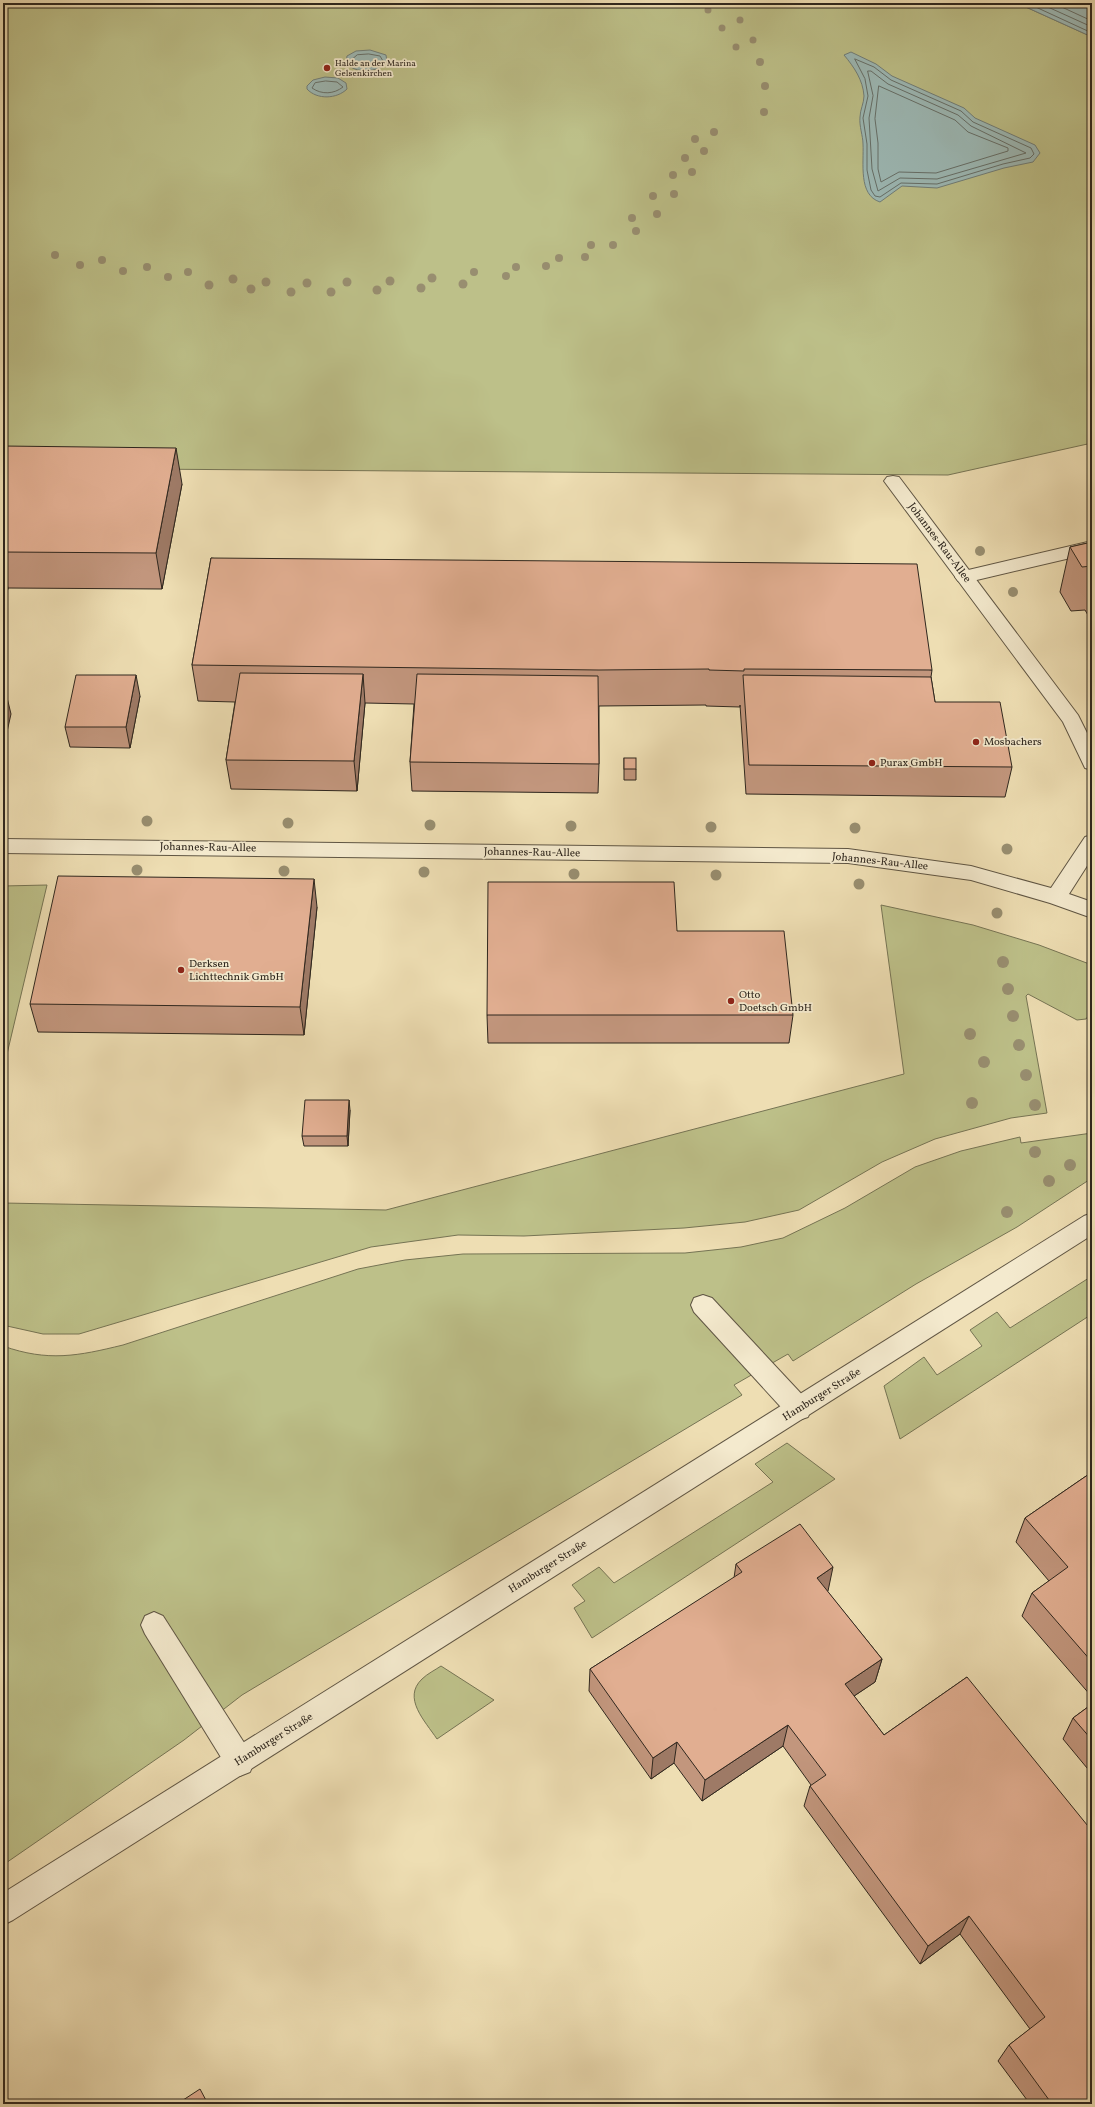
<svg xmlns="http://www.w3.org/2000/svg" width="1095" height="2107" font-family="Vollkorn,serif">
	<rect width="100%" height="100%" fill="#eedeb3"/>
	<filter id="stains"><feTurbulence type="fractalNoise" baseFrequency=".005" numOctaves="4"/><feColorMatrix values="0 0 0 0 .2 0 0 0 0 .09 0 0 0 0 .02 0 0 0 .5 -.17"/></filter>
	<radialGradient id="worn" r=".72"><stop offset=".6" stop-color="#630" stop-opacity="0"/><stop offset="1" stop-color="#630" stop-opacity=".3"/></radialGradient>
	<g fill="#bdc089" stroke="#767454">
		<polygon points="3,3 1017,3 1092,37 1092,443 948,475 3,468"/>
		<polygon points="47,885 3,1071 3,886"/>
		<polygon points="881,905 973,925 1039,945 1092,965 1092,1010 1086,1019 1077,1020 1028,994 1026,996 1047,1113 1011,1118 935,1139 882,1162 799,1210 745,1222 684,1228 524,1236 458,1235 371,1247 79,1334 43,1334 7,1326 3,1323 3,1203 386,1210 904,1074"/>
		<path d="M1092,1133V1178L1017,1227L916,1284L793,1361L788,1354L734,1385L742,1395L242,1695L184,1740L3,1865V1346C48,1362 78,1356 123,1345L358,1269L405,1260L463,1254L685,1253L741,1247L783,1238L845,1208L915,1167L961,1151L1020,1137L1021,1143Z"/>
		<polygon points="1092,1276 1092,1314 900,1439 884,1386 924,1357 937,1375 982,1346 970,1330 997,1312 1010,1328"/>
		<polygon points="787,1443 835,1479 592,1638 574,1608 585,1601 572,1585 599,1567 614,1583 773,1482 755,1464"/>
		<path d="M441,1666L494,1700L437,1739C425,1721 402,1698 422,1679C427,1674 435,1670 441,1666Z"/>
	</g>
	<g fill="#9dbab7" stroke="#717f7a">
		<polygon points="1017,3 1092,3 1092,37"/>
		<path d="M370,50L386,55L387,62C378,73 355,74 346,63L347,56L356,51Z"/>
		<path d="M851,52L876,64L892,76L964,108L975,118L1035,145L1040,153L1033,162L1004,168L937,188L902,186L880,202C858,195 864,163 863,144C863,136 859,126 860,117C860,110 864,103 864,96C863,80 854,67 844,55Z"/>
		<path d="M325,77L338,78L346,83L347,89C337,99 317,100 307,89V86L313,80Z"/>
	</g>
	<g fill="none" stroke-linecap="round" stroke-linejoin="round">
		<g stroke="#66706a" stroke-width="1">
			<polyline points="1027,3 1092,33"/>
			<polyline points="1039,3 1092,27"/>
			<polyline points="1053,3 1092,21"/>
			<path d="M369,54L380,56L383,61C373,68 360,69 350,61L357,55Z"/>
			<polygon points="855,59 874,67 891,80 961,111 973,122 1031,148 1034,154 1030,158 1003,164 937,184 901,183 880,197 875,196 871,190 867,170 867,144 863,118 868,96 865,79"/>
			<polygon points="868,71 871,71 888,84 958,115 971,126 1026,153 937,179 900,178 878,191 872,169 869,118 873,96"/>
			<path d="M326,81L337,82L343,87C334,94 322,95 312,88L315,83Z"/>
			<polygon points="879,86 955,120 968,132 1008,148 1008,151 936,173 899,172 881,182 878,169 878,143 875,119"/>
		</g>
		<g stroke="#5f5543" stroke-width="2">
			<g id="lane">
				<polygon points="1092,541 1092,553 964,583 958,581 955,577 958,573 964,571"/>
				<polygon points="703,1295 712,1298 808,1401 811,1409 808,1417 799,1420 790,1417 694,1312 691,1305 694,1298"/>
				<polygon points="154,1612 163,1616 250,1752 254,1762 250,1772 240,1776 230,1772 145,1634 141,1625 145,1616"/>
			</g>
		</g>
		<g stroke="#5f5543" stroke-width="2">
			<g id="street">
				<polygon points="893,476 899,477 1078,715 1092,743 1092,770 1085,768 1063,722 884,481 887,477"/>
				<polygon points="1092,835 1092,858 1069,894 1092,902 1092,918 1050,903 971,880 848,863 3,853 3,839 848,849 971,866 1051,888 1085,837"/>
				<polygon points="1092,1213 1092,1235 13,1920 3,1925 3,1893 1084,1216"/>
			</g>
		</g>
		<use href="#lane" fill="#f4eace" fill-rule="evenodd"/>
		<use href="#street" fill="#f4eace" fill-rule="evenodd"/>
	</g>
	<g fill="#988e70">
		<circle cx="708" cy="10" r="3.5"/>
		<circle cx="740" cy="20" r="3.5"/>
		<circle cx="722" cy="28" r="3.5"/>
		<circle cx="753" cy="40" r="3.5"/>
		<circle cx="736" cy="47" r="3.5"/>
		<circle cx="760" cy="62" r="4"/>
		<circle cx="765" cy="86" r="4"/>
		<circle cx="764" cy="112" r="4"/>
		<circle cx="714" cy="132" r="4"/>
		<circle cx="695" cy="139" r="4"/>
		<circle cx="704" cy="151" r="4"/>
		<circle cx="685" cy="158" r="4"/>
		<circle cx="692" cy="172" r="4"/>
		<circle cx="673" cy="175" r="4"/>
		<circle cx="674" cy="194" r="4"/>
		<circle cx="653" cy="196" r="4"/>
		<circle cx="657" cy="214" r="4"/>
		<circle cx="632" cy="218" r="4"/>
		<circle cx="636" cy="231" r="4"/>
		<circle cx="591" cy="245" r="4"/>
		<circle cx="613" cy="245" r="4"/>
		<circle cx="55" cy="255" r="4"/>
		<circle cx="585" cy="257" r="4"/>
		<circle cx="559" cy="258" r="4"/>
		<circle cx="102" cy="260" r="4"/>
		<circle cx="80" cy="265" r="4"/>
		<circle cx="546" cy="266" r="4"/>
		<circle cx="147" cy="267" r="4"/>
		<circle cx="516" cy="267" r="4"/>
		<circle cx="123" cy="271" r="4"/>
		<circle cx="188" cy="272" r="4"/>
		<circle cx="474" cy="272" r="4"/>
		<circle cx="506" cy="276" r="4"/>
		<circle cx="168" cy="277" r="4"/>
		<circle cx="432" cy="278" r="4.5"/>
		<circle cx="233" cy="279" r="4.5"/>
		<circle cx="390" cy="281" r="4.5"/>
		<circle cx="266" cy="282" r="4.5"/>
		<circle cx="347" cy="282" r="4.5"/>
		<circle cx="307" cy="283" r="4.5"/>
		<circle cx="463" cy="284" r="4.5"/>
		<circle cx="209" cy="285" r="4.5"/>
		<circle cx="421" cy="288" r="4.5"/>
		<circle cx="251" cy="289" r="4.5"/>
		<circle cx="377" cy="290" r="4.5"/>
		<circle cx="291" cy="292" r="4.5"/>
		<circle cx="331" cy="292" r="4.5"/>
		<circle cx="980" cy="551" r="5"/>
		<circle cx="1013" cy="592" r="5"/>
		<circle cx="147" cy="821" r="5.5"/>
		<circle cx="288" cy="823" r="5.5"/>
		<circle cx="430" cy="825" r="5.5"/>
		<circle cx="571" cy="826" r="5.5"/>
		<circle cx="711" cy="827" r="5.5"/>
		<circle cx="855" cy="828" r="5.5"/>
		<circle cx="1007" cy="849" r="5.5"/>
		<circle cx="137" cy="870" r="5.5"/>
		<circle cx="284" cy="871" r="5.5"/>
		<circle cx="424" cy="872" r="5.5"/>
		<circle cx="574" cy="874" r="5.5"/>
		<circle cx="716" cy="875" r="5.5"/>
		<circle cx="859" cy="884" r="5.5"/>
		<circle cx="997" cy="913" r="5.5"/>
		<circle cx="1003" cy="962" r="6"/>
		<circle cx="1008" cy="989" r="6"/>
		<circle cx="1013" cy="1016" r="6"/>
		<circle cx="970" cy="1034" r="6"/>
		<circle cx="1019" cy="1045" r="6"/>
		<circle cx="984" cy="1062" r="6"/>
		<circle cx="1026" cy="1075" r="6"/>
		<circle cx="972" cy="1103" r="6"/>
		<circle cx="1035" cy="1105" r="6"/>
		<circle cx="1035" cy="1152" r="6"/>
		<circle cx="1070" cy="1165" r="6"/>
		<circle cx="1049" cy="1181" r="6"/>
		<circle cx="1007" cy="1212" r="6"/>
	</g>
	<g fill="#c2967d" stroke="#2f271e">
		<polygon points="3,446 182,484 162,589 8,588 3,609"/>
		<polygon points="1092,542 1092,622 1085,610 1071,611 1060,592 1070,547"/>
		<polygon points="211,558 932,670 931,677 935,702 1012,767 1005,797 746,794 740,705 740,707 706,706 706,705 599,706 599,764 598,793 412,791 410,762 414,704 365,703 357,791 231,789 226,760 235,702 198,701 192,665"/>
		<polygon points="140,696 130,748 70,747 65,727"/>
		<polygon points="624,758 636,769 636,780 624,780"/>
		<polygon points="317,907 304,1035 38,1032 30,1004"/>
		<polygon points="677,931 793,1015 789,1043 488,1043 487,1015"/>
		<polygon points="350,1110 348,1146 304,1146 302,1136"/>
		<polygon points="1092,1472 1092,1697 1022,1616 1032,1593 1049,1581 1016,1542 1025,1518"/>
		<polygon points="736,1564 828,1591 827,1591 882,1659 875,1682 854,1696 884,1735 967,1677 1092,2104 1030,2104 998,2061 1009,2045 1030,2029 960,1934 920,1964 804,1806 810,1786 811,1785 783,1746 702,1801 674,1763 651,1779 589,1691 590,1669 734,1578"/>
		<polygon points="1092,1704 1092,1774 1063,1739 1073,1718"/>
	</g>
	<g fill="#9e7a66" stroke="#2f271e">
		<polygon points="176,448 182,484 162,589 156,553"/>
		<polygon points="3,566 8,588 3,609"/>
		<polygon points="363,674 365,703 357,791 354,761"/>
		<polygon points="136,675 140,696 130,748 126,727"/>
		<polygon points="4,685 11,714 4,745 3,743 3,688"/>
		<polygon points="314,879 317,907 304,1035 300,1007"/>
		<polygon points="349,1100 350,1110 348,1146 347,1136"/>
		<polygon points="833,1567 828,1591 812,1602 817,1578"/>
		<polygon points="882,1659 875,1682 839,1706 845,1684"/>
		<polygon points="788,1725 783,1746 702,1801 705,1780"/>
		<polygon points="677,1742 674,1763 651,1779 653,1758"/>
		<polygon points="969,1916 960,1934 920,1964 928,1946"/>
	</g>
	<g fill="#e1ae91" stroke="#2f271e">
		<polygon points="3,446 176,448 156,553 3,552"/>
		<polygon points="1092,542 1092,566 1082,567 1070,547"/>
		<polygon points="211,558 917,564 932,670 744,669 744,671 709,670 709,669 599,670 192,665"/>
		<polygon points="240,673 363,674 354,761 226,760"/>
		<polygon points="417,674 598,676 599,764 410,762"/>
		<polygon points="76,675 136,675 126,727 65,727"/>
		<polygon points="743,675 931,677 935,702 1000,702 1012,767 749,765"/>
		<rect x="624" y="758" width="12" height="11"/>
		<polygon points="58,876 314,879 300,1007 30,1004"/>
		<polygon points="488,882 674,882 677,931 784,931 793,1015 487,1015"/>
		<polygon points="305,1100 349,1100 347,1136 302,1136"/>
		<polygon points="1092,1472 1092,1662 1032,1593 1068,1567 1025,1518"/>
		<polygon points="800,1524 833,1567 817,1578 882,1659 845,1684 884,1735 967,1677 1092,1831 1092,2104 1052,2104 1009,2045 1045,2017 969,1916 928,1946 810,1786 826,1775 788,1725 705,1780 677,1742 653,1758 590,1669 742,1572 736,1564"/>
		<polygon points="1092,1704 1092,1740 1073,1718"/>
		<polygon points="200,2089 208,2104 177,2104"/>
	</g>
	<g fill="#8f2418" stroke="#f4eace" stroke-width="1.5">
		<circle cx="327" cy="68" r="4"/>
		<circle cx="976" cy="742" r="4"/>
		<circle cx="872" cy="763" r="4"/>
		<circle cx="181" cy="970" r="4"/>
		<circle cx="731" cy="1001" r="4"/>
	</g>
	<g text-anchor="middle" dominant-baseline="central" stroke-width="3.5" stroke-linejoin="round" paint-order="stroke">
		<g font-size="9" fill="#2f271e" stroke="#f4eace" text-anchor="start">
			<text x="335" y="63">Halde an der Marina<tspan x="335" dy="10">Gelsenkirchen</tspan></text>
		</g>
		<g font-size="11" fill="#2f271e" stroke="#f4eace">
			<text transform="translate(939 543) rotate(53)">Johannes-Rau-Allee</text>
			<text transform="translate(208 848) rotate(1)">Johannes-Rau-Allee</text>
			<text transform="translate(532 853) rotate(1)">Johannes-Rau-Allee</text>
			<text transform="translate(880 862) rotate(6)">Johannes-Rau-Allee</text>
			<text transform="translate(822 1395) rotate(-32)">Hamburger Straße</text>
			<text transform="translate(548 1567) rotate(-32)">Hamburger Straße</text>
			<text transform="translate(274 1740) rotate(-32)">Hamburger Straße</text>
		</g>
		<g font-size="11" fill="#2f271e" stroke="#f4eace" text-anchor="start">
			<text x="984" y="742">Mosbachers</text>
			<text x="880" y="763">Purax GmbH</text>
			<text x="189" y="964">Derksen<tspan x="189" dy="13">Lichttechnik GmbH</tspan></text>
			<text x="739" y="995">Otto<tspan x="739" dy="13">Doetsch GmbH</tspan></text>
		</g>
	</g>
	<rect width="1095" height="2107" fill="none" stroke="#eedeb3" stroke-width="16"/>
	<rect x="4" y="4" width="1087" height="2099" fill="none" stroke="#2f271e" stroke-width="2"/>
	<rect x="8" y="8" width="1079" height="2091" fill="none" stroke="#2f271e"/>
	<rect width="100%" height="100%" filter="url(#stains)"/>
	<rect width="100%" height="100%" fill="url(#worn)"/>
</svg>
